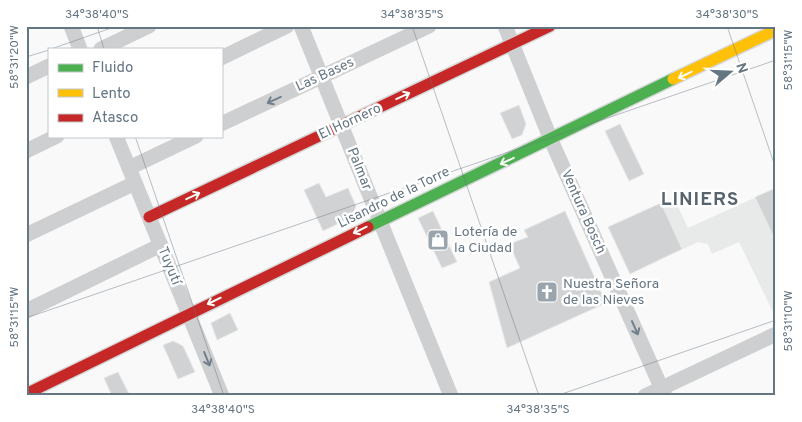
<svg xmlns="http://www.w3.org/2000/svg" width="802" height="422" font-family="Overpass,sans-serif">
	<rect width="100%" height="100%" fill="#f9f9f9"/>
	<polygon fill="#e8e9e9" points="776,188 776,224 769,227 776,242 775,316 739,242 712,254 708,244 698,242 630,274 608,227 674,198 688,228"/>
	<g fill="#d0d2d3" stroke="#e8e8e8">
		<polygon points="519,105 526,124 522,135 512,139 500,113"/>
		<polygon points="620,124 644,174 629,181 605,131"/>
		<polygon points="319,183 326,197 348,188 356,206 352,217 323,231 304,190"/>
		<polygon points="776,188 776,242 755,197"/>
		<polygon points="661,203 682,249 630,274 608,227"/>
		<polygon points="433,211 457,262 442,268 418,218"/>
		<polygon points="565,211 606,303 507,348 489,282 520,268 509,244 528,237 524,230"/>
		<polygon points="230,313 238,330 217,340 211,323"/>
		<polygon points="173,341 183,346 195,372 178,379 163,345"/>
		<polygon points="118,372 130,396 112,396 104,378"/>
	</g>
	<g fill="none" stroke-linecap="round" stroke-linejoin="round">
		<g stroke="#d5d6d7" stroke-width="14">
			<polyline id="fast" points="368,227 673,79"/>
		</g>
		<g stroke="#d5d6d7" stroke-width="14">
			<polyline id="slow" points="673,79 776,30"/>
		</g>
		<g stroke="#d5d6d7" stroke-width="14">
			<g id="jam">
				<polyline points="149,217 550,26"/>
				<polyline points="26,394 368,227"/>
			</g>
		</g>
		<g stroke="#cecfd0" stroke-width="15">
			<polyline points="71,26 80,49"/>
			<polyline points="301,26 451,396"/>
			<polyline points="505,26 551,140 665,396"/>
			<polyline points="101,49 149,26"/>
			<polyline points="221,58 287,26"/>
			<polyline points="26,77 49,66"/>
			<polyline points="221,124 429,26"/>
			<polyline points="116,136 222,396"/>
			<polyline points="26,151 57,136"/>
			<polyline points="129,168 196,136"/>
			<polyline points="26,235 135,183"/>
			<polyline points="26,311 161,245"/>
			<polyline points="645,396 776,334"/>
		</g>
		<use href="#fast" stroke="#4caf50" stroke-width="11"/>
		<use href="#slow" stroke="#ffc107" stroke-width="11"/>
		<use href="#jam" stroke="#c62828" stroke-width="11"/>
	</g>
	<defs><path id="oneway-shaft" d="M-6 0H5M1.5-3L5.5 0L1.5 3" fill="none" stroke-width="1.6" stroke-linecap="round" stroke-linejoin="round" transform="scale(1.25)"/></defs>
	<g stroke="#f6fbf6">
		<use href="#oneway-shaft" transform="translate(685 75) rotate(154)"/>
		<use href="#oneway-shaft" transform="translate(403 96) rotate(-25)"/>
		<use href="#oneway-shaft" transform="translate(507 161) rotate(155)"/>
		<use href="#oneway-shaft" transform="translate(193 196) rotate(-25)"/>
		<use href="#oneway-shaft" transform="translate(360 230) rotate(154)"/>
		<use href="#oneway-shaft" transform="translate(214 301) rotate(154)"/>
	</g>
	<g stroke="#707f8b">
		<use href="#oneway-shaft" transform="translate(274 100) rotate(155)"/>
		<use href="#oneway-shaft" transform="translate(635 328) rotate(66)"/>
		<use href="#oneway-shaft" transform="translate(207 359) rotate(68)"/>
	</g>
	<path fill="none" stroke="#657683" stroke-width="1" stroke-opacity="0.45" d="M97,26L104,49M412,26L539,396M727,26L776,169M51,49L117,26M26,57L49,50M135,136L224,396M26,318L776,60M556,396L776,320"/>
	<defs>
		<g id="shop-square" transform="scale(1.125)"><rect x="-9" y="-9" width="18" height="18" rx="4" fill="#99a4ac" stroke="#fff"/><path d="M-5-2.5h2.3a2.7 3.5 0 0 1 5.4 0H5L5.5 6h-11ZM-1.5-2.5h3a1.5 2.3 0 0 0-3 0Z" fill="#fff"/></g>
		<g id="church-square" transform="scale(1.125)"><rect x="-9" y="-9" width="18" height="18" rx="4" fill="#99a4ac" stroke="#fff"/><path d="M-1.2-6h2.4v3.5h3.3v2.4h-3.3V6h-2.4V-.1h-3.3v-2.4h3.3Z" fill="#fff"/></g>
	</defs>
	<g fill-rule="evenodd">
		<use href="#shop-square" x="438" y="240"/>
		<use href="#church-square" x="547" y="292"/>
	</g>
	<g text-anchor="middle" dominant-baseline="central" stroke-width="5" stroke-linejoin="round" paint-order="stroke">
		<g font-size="14" fill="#657683" stroke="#fff">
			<text transform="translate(325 75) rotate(-25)">Las Bases</text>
			<text transform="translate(350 122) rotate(-25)">El Hornero</text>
			<text transform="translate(359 169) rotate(68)">Palmar</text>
			<text transform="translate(394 198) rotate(-26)">Lisandro de la Torre</text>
			<text transform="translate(583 212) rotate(66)">Ventura Bosch</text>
			<text transform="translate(169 266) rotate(68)">Tuyutí</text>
		</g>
		<g font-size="14" fill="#657683" stroke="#fff" text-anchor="start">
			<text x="454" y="232">Lotería de<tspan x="454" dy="16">la Ciudad</tspan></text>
			<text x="563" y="284">Nuestra Señora<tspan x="563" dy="16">de las Nieves</tspan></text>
		</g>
		<g font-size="19" font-weight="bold" letter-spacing="1" fill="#57646e" stroke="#fff">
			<text x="700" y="200">LINIERS</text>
		</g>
	</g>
	<rect width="802" height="422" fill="none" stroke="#ffffff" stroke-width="55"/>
	<rect x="48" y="48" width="175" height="90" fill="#ffffff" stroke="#c1c8cd"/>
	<rect x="58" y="64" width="25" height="8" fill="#4caf50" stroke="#c1c8cd"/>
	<text x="92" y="72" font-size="15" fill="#657683">Fluido</text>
	<rect x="58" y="89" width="25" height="8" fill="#ffc107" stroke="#c1c8cd"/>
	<text x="92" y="98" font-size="15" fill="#657683">Lento</text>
	<rect x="58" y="114" width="25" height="8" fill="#c62828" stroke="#c1c8cd"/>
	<text x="92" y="122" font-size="15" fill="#657683">Atasco</text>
	<g transform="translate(730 72) rotate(71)" stroke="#ffffff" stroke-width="4" paint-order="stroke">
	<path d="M0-4L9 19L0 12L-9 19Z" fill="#657683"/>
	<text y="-8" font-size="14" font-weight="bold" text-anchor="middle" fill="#657683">N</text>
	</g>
	<rect x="28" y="28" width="746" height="366" fill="none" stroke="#657683" stroke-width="2"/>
	<g font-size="12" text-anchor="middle" fill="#657683">
		<text x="97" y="18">34°38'40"S</text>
		<text x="412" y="18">34°38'35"S</text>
		<text x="727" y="18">34°38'30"S</text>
		<text transform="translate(14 57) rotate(-90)" y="4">58°31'20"W</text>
		<text transform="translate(788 60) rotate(-90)" y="4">58°31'15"W</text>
		<text transform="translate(14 317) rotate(-90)" y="4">58°31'15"W</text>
		<text transform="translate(788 321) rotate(-90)" y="4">58°31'10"W</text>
		<text x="223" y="413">34°38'40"S</text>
		<text x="538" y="413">34°38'35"S</text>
	</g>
</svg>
